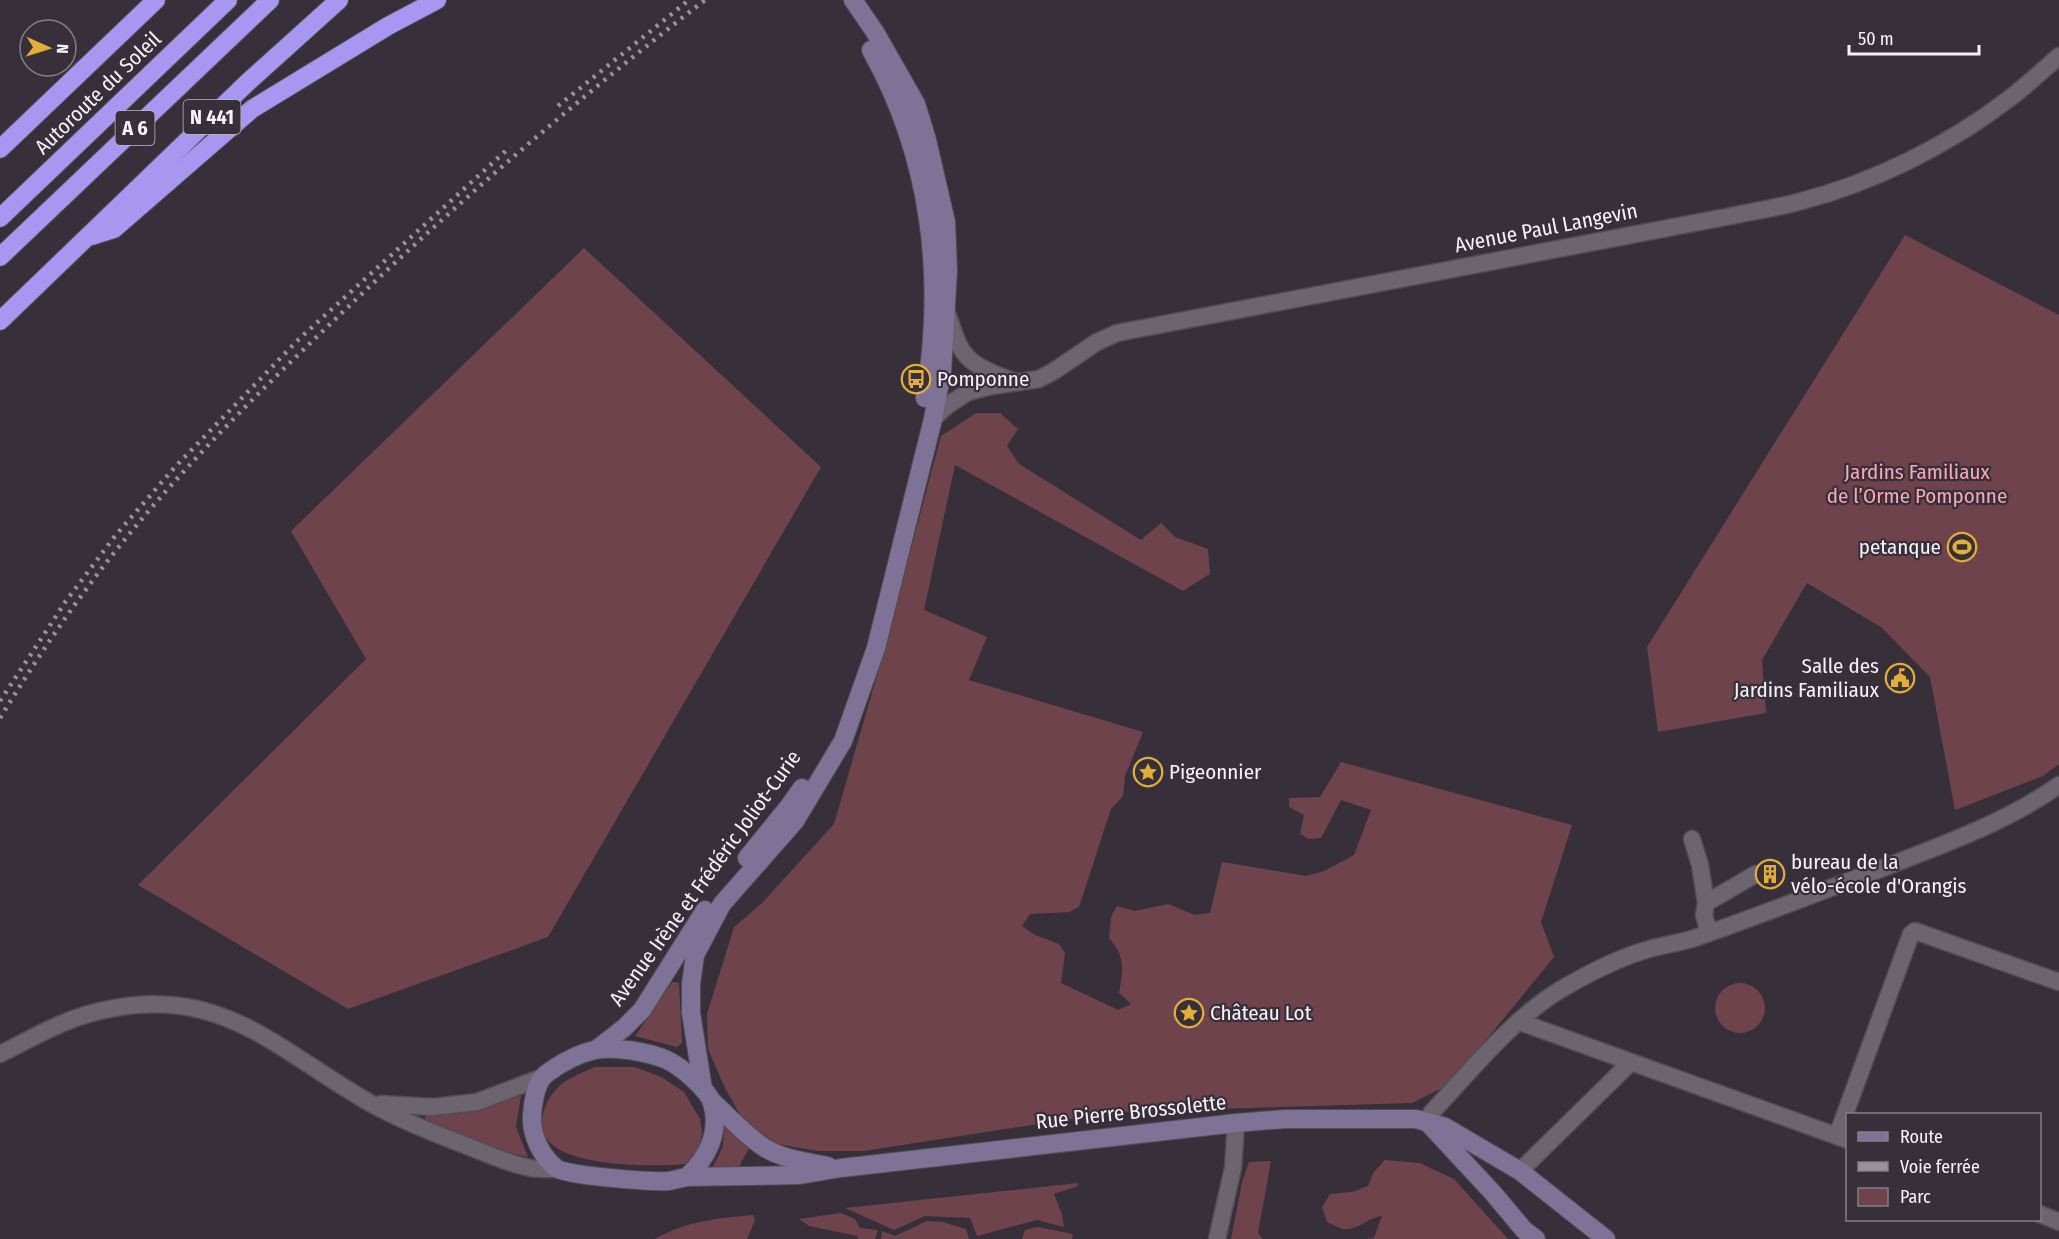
<svg xmlns="http://www.w3.org/2000/svg" width="2059" height="1239" font-family="'Fira Sans Condensed',sans-serif">
	<rect width="100%" height="100%" fill="#37303a"/>
	<g fill="#6f434b">
		<polygon points="1905,235 2059,315 2059,764 2043,776 1955,810 1930,677 1881,627 1807,583 1762,660 1766,713 1658,732 1647,647"/>
		<polygon points="584,248 821,467 548,937 348,1009 138,885 366,659 291,531"/>
		<path d="M976,413H1000L1018,429L1007,446L1019,464L1141,540L1161,523L1175,537L1208,549L1210,574L1183,591L955,465L924,610L987,637L969,680L1143,732L1125,776L1123,796L1111,809L1108,818L1079,907L1069,912L1030,914L1022,926L1035,935L1059,944L1065,953L1061,983L1118,1010L1131,1004L1119,993C1123,968 1126,958 1109,938L1111,917L1117,906L1135,911L1168,904L1195,915L1210,913L1222,862L1306,876L1324,871L1354,855L1371,810L1341,800L1321,838L1309,839L1300,834L1304,815L1289,807V798L1320,797L1341,762L1572,825L1541,922L1554,957L1450,1084L1412,1103L1115,1112L864,1151H818L777,1144L743,1120L725,1088L708,1049L707,1014L734,927L762,903L834,824L882,658L941,436Z"/>
		<polygon points="672,982 679,983 682,1043 677,1047 635,1036"/>
		<circle cx="1740" cy="1008" r="25"/>
		<path d="M595,1067H635L661,1077L684,1092L700,1119L702,1133L699,1149L686,1164C655,1167 526,1170 543,1114C551,1085 569,1078 595,1067Z"/>
		<polygon points="521,1096 516,1127 528,1157 505,1152 426,1122 425,1115 458,1114"/>
		<polygon points="727,1125 750,1147 741,1162 739,1172 712,1169 723,1146 724,1129"/>
		<path d="M1385,1160L1420,1163L1454,1179L1508,1239H1365L1374,1238L1382,1216C1369,1217 1358,1230 1345,1229C1340,1229 1332,1224 1327,1222L1322,1207L1330,1194L1352,1192L1368,1186L1373,1173Z"/>
		<polygon points="1271,1161 1258,1233 1263,1239 1231,1239 1242,1182 1249,1162"/>
		<polygon points="1078,1183 1078,1186 1054,1194 1062,1215 1064,1227 1037,1220 977,1236 970,1218 925,1216 894,1230 845,1208"/>
		<polygon points="841,1213 855,1219 860,1228 878,1230 875,1239 858,1239 858,1236 809,1226 799,1219"/>
		<path d="M753,1215L755,1220L747,1239H655C686,1221 718,1218 753,1215Z"/>
		<polygon points="927,1221 943,1222 966,1229 969,1239 881,1239 882,1231 895,1236"/>
		<polygon points="1038,1227 1073,1234 1072,1239 1022,1239 1025,1230"/>
	</g>
	<g fill="none" stroke-linecap="round" stroke-linejoin="round">
		<g stroke="#524c55" stroke-width="19">
			<g id="street">
				<path d="M946,311C951,322 954,336 960,347C970,366 994,374 1013,381"/>
				<path d="M933,419L948,405L968,392L992,386L1039,379L1054,371L1097,342L1117,333L1731,216C1753,211 1776,208 1798,202C1873,183 1949,145 2010,98C2027,85 2043,70 2059,56"/>
				<polyline points="1692,839 1700,865 1706,903 1704,915 1709,933"/>
				<polyline points="1706,903 1756,874"/>
				<polyline points="1520,1022 1631,1062"/>
				<path d="M0,1054C31,1039 62,1020 96,1012C218,981 274,1048 370,1103C397,1118 428,1131 457,1142C479,1150 503,1162 526,1167C535,1170 547,1169 557,1169"/>
				<polyline points="381,1104 433,1107 477,1102 543,1077"/>
				<path d="M1426,1122L1432,1112C1470,1072 1512,1019 1560,990C1587,974 1616,959 1646,950C1662,945 1679,943 1695,938C1758,916 1820,892 1883,868C1944,844 2005,823 2059,785"/>
				<polyline points="1837,1136 1911,934 1915,931 2059,982"/>
				<polyline points="1520,1171 1631,1062 1848,1140"/>
				<polyline points="2040,1214 2059,1222"/>
				<polyline points="1217,1239 1233,1168 1236,1123"/>
			</g>
		</g>
		<g stroke="#524c55" stroke-width="20">
			<g id="secondary">
				<path d="M871,50C931,157 945,277 925,398"/>
				<polyline points="747,858 790,805 802,788"/>
				<polyline points="597,1049 624,1028 642,1010 705,910"/>
				<polyline points="703,1089 691,1013 691,984 695,955 722,904 795,821 843,741 876,648 933,419 942,372 948,270 946,222 927,140 916,104 875,32 853,0"/>
				<path d="M712,1101C729,1117 745,1135 765,1148C783,1159 807,1162 828,1166"/>
				<polyline points="1428,1123 1493,1193 1524,1230 1536,1239"/>
				<path d="M687,1177C707,1158 721,1132 712,1103C708,1089 680,1066 667,1060C649,1052 614,1046 595,1050C576,1054 561,1063 546,1074C535,1083 533,1103 532,1116C531,1135 541,1156 556,1168C566,1176 653,1182 669,1181C675,1180 681,1178 687,1177L800,1175L841,1168L1236,1123L1285,1119H1416L1445,1127L1520,1171L1606,1239"/>
			</g>
		</g>
		<g stroke="#524c55" stroke-width="20">
			<g id="highway">
				<polyline points="0,149 156,0"/>
				<polyline points="0,218 228,0"/>
				<polyline points="92,236 114,229 252,109 388,26 437,0"/>
				<polyline points="0,257 270,0"/>
				<polyline points="0,321 248,82 339,0"/>
			</g>
		</g>
		<use href="#street" stroke="#6c646f" stroke-width="16"/>
		<use href="#secondary" stroke="#7e7396" stroke-width="18"/>
		<use href="#highway" stroke="#a897f0" stroke-width="18"/>
		<g stroke="#98929b" stroke-width="4.5" stroke-dasharray="3 6" stroke-linecap="butt">
			<polyline points="558,106 689,0"/>
			<polyline points="0,701 66,601 115,536 175,467 299,339 510,147"/>
			<path d="M0,718C37,658 77,598 122,543C190,459 268,383 347,308C461,199 580,97 705,0"/>
		</g>
	</g>
	<defs>
		<g id="bus-ring" transform="scale(1.5)"><circle r="9.5" fill="#37303a" stroke="#e3ae35" stroke-width="1.5"/><path d="M-5-6H5V4H4V6H2V4H-2V6H-4V4H-5ZM-3.5-4V0h7V-4ZM-3.5 1.2v1.5H-2V1.2ZM2 1.2v1.5H3.5V1.2Z" fill="#e3ae35"/></g>
		<g id="stadium-ring" transform="scale(1.5)"><circle r="9.5" fill="#37303a" stroke="#e3ae35" stroke-width="1.5"/><path d="M0-5a6.5 5 0 1 0 0 10a6.5 5 0 1 0 0-10ZM-3.5-1.8h7v3.6h-7Z" fill="#e3ae35"/></g>
		<g id="civic-ring" transform="scale(1.5)"><circle r="9.5" fill="#37303a" stroke="#e3ae35" stroke-width="1.5"/><path d="M-.6-6.5H3V-4.5H.6V-3L4-1V1h2V6H-6V1h2V-1L-.6-3ZM-1.2 2.5V6h2.4V2.5Z" fill="#e3ae35"/></g>
		<g id="sight-ring" transform="scale(1.5)"><circle r="9.5" fill="#37303a" stroke="#e3ae35" stroke-width="1.5"/><path d="M0-6L1.8-2.2L6-1.7L2.9 1.2L3.7 5.4L0 3.3L-3.7 5.4L-2.9 1.2L-6-1.7L-1.8-2.2Z" fill="#e3ae35"/></g>
		<g id="building-ring" transform="scale(1.5)"><circle r="9.5" fill="#37303a" stroke="#e3ae35" stroke-width="1.5"/><path d="M-4-6H4V6H1V3H-1V6H-4ZM-2.5-4.3h1.7v1.8h-1.7ZM.8-4.3h1.7v1.8H.8ZM-2.5-1h1.7V.8h-1.7ZM.8-1h1.7V.8H.8Z" fill="#e3ae35"/></g>
	</defs>
	<g fill-rule="evenodd">
		<use href="#bus-ring" x="916" y="379"/>
		<use href="#stadium-ring" x="1962" y="547"/>
		<use href="#civic-ring" x="1900" y="678"/>
		<use href="#sight-ring" x="1148" y="772"/>
		<use href="#building-ring" x="1770" y="874"/>
		<use href="#sight-ring" x="1189" y="1013"/>
	</g>
	<g text-anchor="middle" dominant-baseline="central" stroke-width="4.5" stroke-linejoin="round" paint-order="stroke">
		<g fill="#37303a" stroke="#bdb8c0" stroke-width="1.5">
			<rect x="183.5" y="100" width="57" height="34" rx="4.5"/>
			<rect x="115.5" y="111" width="39" height="34" rx="4.5"/>
		</g>
		<g font-size="20" font-weight="bold" fill="#f7f2f9">
			<text x="212" y="117">N 441</text>
			<text x="135" y="128">A 6</text>
		</g>
		<g font-size="21" fill="#f7f2f9" stroke="#37303a">
			<text transform="translate(98 93) rotate(-44)">Autoroute du Soleil</text>
			<text transform="translate(1546 228) rotate(-11)">Avenue Paul Langevin</text>
			<text transform="translate(705 878) rotate(-54)">Avenue Irène et Frédéric Joliot-Curie</text>
			<text transform="translate(1131 1112) rotate(-6)">Rue Pierre Brossolette</text>
		</g>
		<g font-size="21" fill="#f7f2f9" stroke="#37303a" text-anchor="start">
			<text x="937" y="379">Pomponne</text>
			<text x="1941" y="547" text-anchor="end">petanque</text>
			<text x="1879" y="666" text-anchor="end">Salle des<tspan x="1879" dy="24">Jardins Familiaux</tspan></text>
			<text x="1169" y="772">Pigeonnier</text>
			<text x="1791" y="862">bureau de la<tspan x="1791" dy="24">vélo-école d'Orangis</tspan></text>
			<text x="1210" y="1013">Château Lot</text>
		</g>
		<g font-size="21" fill="#faa6b5" stroke="#37303a">
			<text x="1917" y="472">Jardins Familiaux<tspan x="1917" dy="24">de l’Orme Pomponne</tspan></text>
		</g>
	</g>
	<rect x="1846" y="1113" width="195" height="108" fill="#37303a" stroke="#847e86" stroke-width="1.5"/>
	<rect x="1858" y="1132" width="30" height="9" fill="#7e7396" stroke="#847e86" stroke-width="1.5"/>
	<text x="1900" y="1143" font-size="18" fill="#f7f2f9">Route</text>
	<rect x="1858" y="1162" width="30" height="9" fill="#98929b" stroke="#847e86" stroke-width="1.5"/>
	<text x="1900" y="1173" font-size="18" fill="#f7f2f9">Voie ferrée</text>
	<rect x="1858" y="1188" width="30" height="18" fill="#6f434b" stroke="#847e86" stroke-width="1.5"/>
	<text x="1900" y="1203" font-size="18" fill="#f7f2f9">Parc</text>
	<g transform="translate(48 48) rotate(93)"><circle r="28" fill="#37303a" stroke="#847e86" stroke-width="1.5"/>
	<path d="M0-4.5L10 22L0 15L-10 22Z" fill="#e3ae35"/>
	<text y="-9" font-size="16" font-weight="bold" text-anchor="middle" fill="#f7f2f9">N</text>
	</g>
	<path d="M1849 45v9h130v-9" fill="none" stroke="#f7f2f9" stroke-width="3"/>
	<text x="1858" y="45" font-size="18" fill="#f7f2f9" stroke="#37303a" stroke-width="4.5" paint-order="stroke">50 m</text>
</svg>
